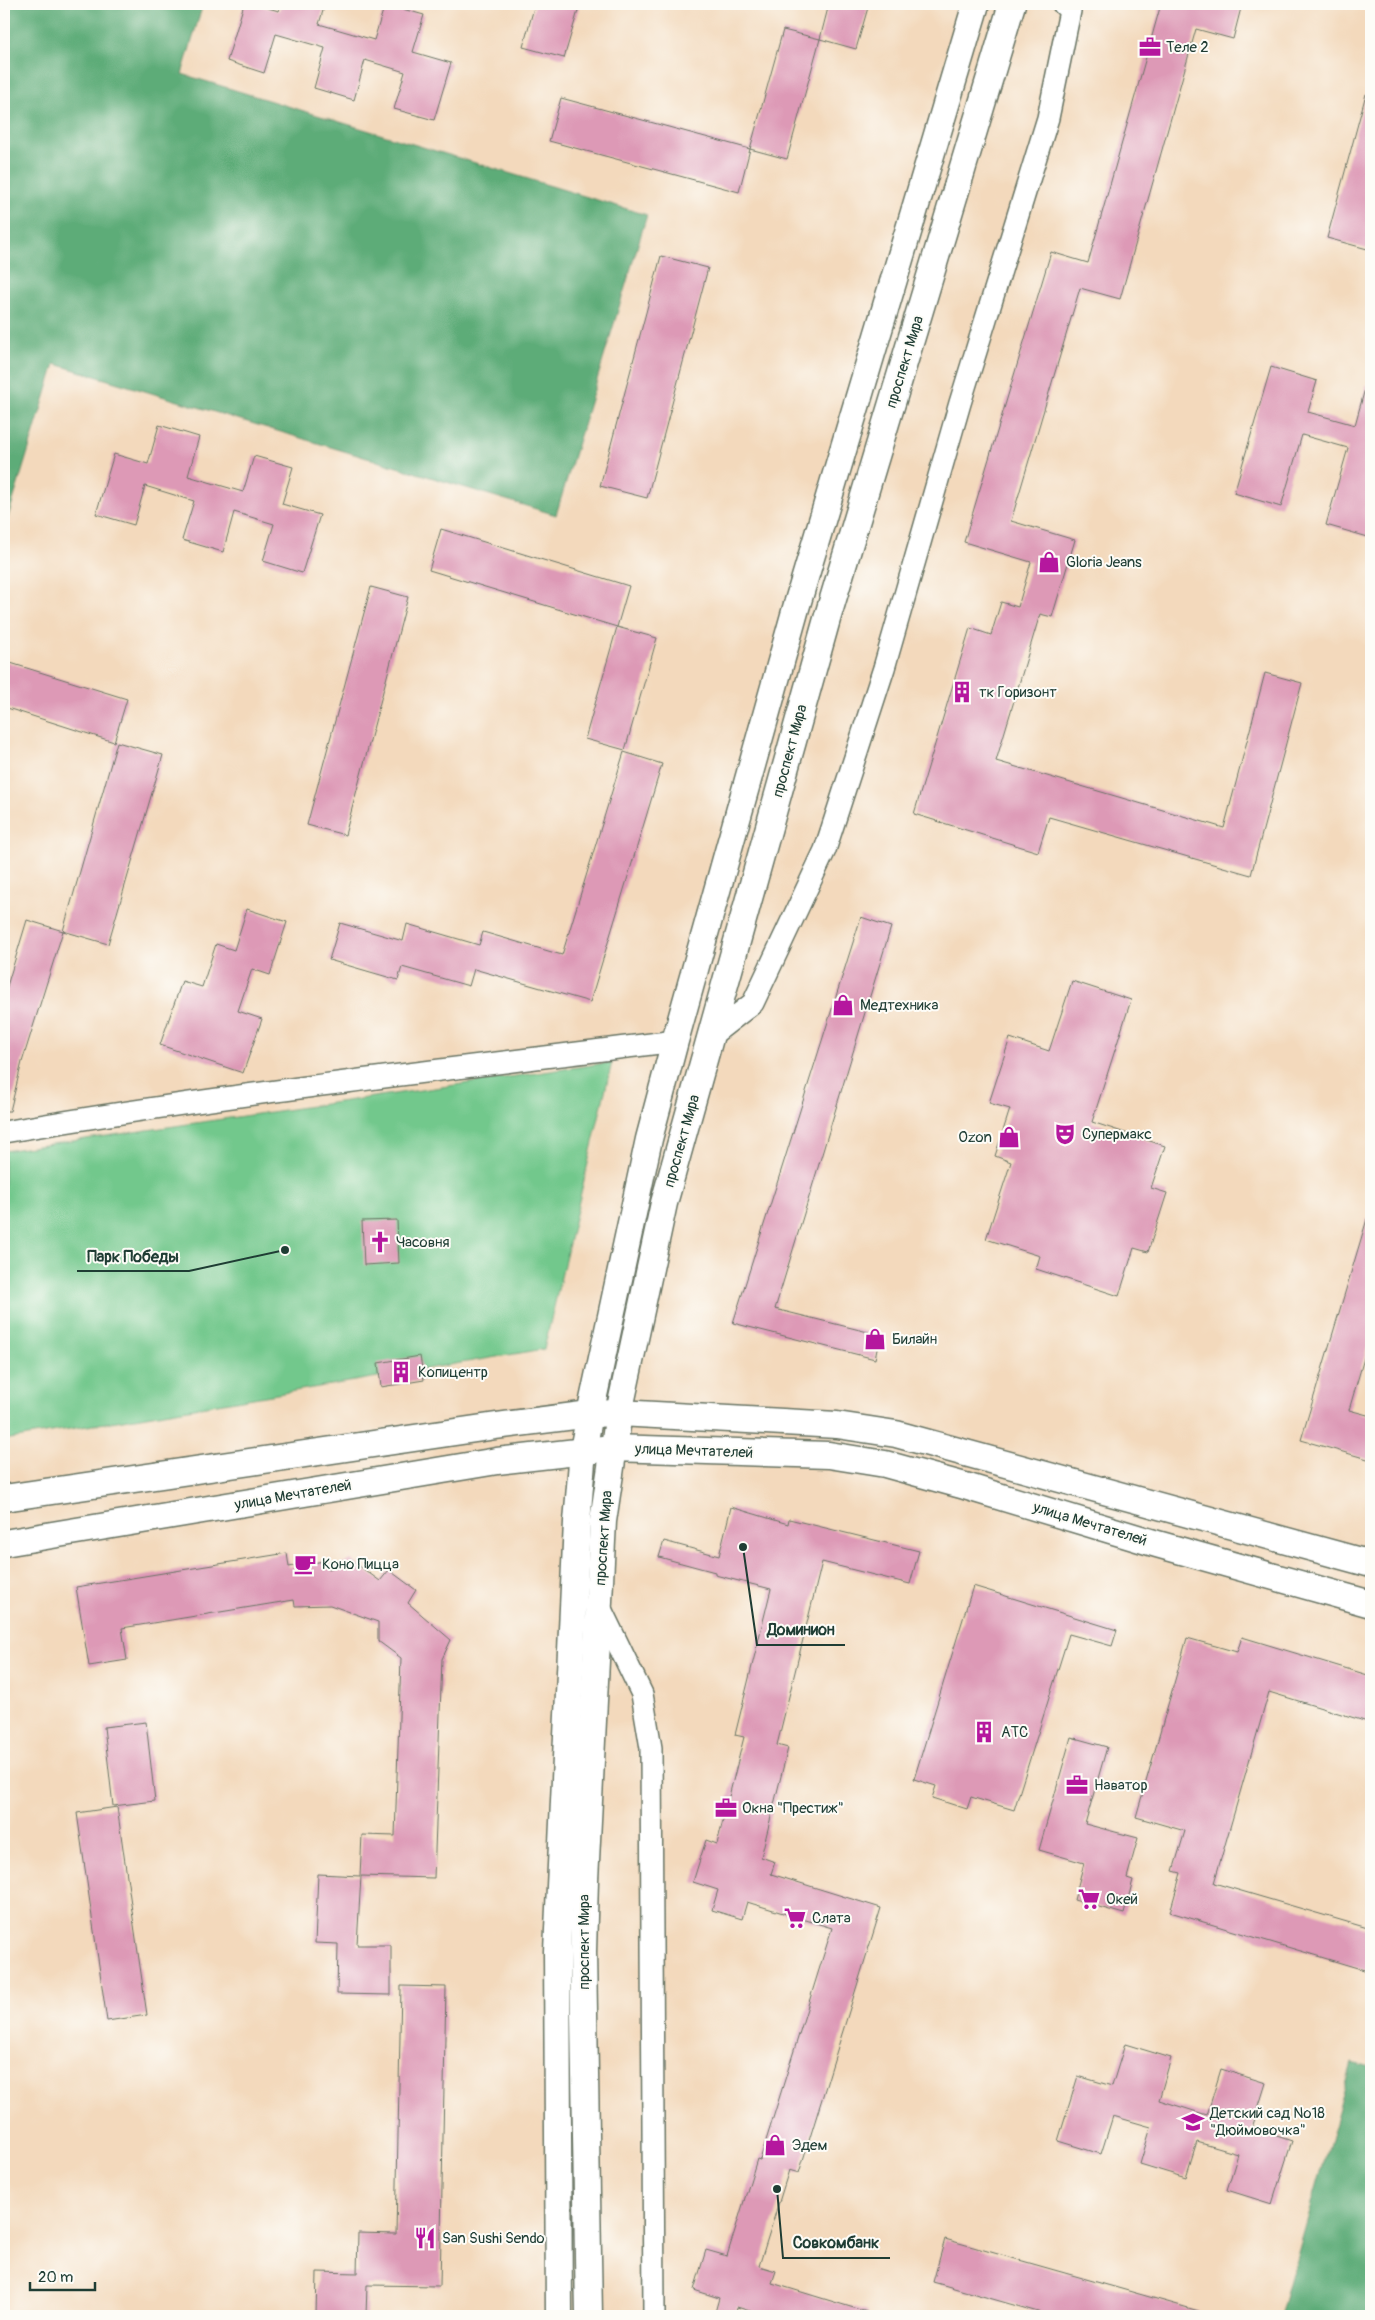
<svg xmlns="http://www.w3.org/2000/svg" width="1375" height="2320" font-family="Pangolin,sans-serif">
	<rect width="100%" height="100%" fill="#fdfcf7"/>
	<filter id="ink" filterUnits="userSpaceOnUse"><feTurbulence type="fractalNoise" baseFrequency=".02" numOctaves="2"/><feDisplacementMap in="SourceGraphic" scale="10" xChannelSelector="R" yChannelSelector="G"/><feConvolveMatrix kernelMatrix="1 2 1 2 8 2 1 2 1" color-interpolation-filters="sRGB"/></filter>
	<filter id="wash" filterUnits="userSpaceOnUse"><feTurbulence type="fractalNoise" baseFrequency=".0096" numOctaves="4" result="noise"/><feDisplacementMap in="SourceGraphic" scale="20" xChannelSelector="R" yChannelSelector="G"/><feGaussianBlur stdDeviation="1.12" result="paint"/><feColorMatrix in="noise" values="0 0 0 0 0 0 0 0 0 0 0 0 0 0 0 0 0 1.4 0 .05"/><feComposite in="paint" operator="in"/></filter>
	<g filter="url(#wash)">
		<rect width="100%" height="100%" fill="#f3d9bc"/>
		<polygon fill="#72c88c" stroke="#488260" points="612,1062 544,1349 4,1440 4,1151"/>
		<g fill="#5dac78" stroke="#3e7456">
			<polygon points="4,4 203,4 182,74 647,215 556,515 55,364 4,530"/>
			<polygon points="1352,2063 1371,2068 1371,2316 1280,2316"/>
		</g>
		<g id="blocks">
			<g fill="#dd99b6">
				<polygon points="244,4 253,4 279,11 281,4 325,4 319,24 374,40 385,4 424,15 413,52 451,63 434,120 394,109 405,72 365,60 354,100 314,88 325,48 276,34 264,73 227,61"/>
				<polygon points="535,4 580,4 564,58 523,47"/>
				<polygon points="829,4 869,4 856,49 820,39"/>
				<polygon points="1161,4 1242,4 1233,39 1196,29 1120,299 1080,288 1011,521 1075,540 1052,617 1040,614 996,761 1224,828 1265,673 1302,683 1251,875 1049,817 1038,852 914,814 970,628 991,635 1001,602 1018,607 1031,562 964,542 1051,252 1088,263"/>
				<polygon points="783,30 820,39 787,159 750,149"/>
				<polygon points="1366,94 1371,95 1371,250 1327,238"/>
				<polygon points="561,98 750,149 739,192 549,141"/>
				<polygon points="661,256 708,268 647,498 600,486"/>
				<polygon points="1271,367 1317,381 1308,412 1355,425 1366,385 1371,386 1371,525 1368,537 1326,525 1348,448 1302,435 1281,507 1234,493"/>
				<polygon points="159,425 199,437 188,476 243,492 254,456 293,467 282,504 320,515 302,573 263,561 274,524 234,512 223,552 182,540 194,501 145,486 134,525 96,514 114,454 148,464"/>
				<polygon points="441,529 629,586 617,627 429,570"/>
				<polygon points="371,587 408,597 345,835 307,825"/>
				<polygon points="617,627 657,638 625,750 585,739"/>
				<polygon points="4,661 127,699 114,742 4,707"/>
				<polygon points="117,742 163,755 108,944 63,931"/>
				<polygon points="624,752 662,764 590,1002 474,969 469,986 402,967 398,980 329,960 340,923 403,941 407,924 479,945 483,932 562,955"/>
				<polygon points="247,909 287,922 270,975 252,969 238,1011 262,1019 243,1073 160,1045 182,981 202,987 216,944 234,950"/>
				<polygon points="861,917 891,927 775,1309 880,1335 875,1359 733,1323"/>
				<polygon points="27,920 63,931 22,1062 10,1111 4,1111 4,996"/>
				<polygon points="1072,981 1131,1000 1092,1122 1165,1146 1151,1188 1167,1193 1148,1252 1134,1248 1119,1296 1036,1269 1040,1256 986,1239 1011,1162 995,1156 1010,1109 989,1103 1010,1038 1049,1051"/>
				<polygon points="1367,1219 1371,1220 1371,1334 1349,1410 1371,1416 1371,1460 1301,1440"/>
				<polygon points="397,1220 399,1263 364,1265 362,1221"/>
				<polygon points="420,1356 424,1380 381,1387 378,1363"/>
				<polygon points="731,1507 788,1524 789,1519 919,1551 910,1584 822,1562 777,1745 788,1748 761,1857 775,1862 771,1874 881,1908 799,2173 789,2170 759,2266 776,2271 772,2283 867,2312 866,2316 766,2316 737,2307 735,2316 714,2316 719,2298 694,2290 706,2250 727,2256 757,2159 760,2160 832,1928 747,1902 742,1919 712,1910 718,1890 693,1882 706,1840 717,1844 744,1737 735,1735 771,1589 715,1575 715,1572 659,1557 664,1541 719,1556"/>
				<polygon points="287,1553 289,1567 324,1561 329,1569 351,1560 380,1581 389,1570 416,1590 408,1603 451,1640 442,1659 434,1878 361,1876 357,1945 391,1945 391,1995 337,1994 338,1944 315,1943 318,1874 360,1876 362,1835 395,1836 401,1658 378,1641 378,1622 330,1605 295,1606 294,1600 122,1628 127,1660 89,1666 76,1587"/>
				<polygon points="973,1586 1117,1630 1112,1646 1069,1634 1014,1810 971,1797 967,1809 932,1798 936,1786 914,1779"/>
				<polygon points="1242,1637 1371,1676 1371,1723 1269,1692 1214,1883 1371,1929 1371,1972 1170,1912 1181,1873 1173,1871 1185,1831 1136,1817 1187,1638 1237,1652"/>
				<polygon points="146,1722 155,1801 113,1806 104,1727"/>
				<polygon points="1071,1737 1107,1747 1085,1824 1138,1838 1127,1878 1133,1880 1124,1914 1074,1900 1084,1863 1039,1850"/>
				<polygon points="117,1807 147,2015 107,2021 77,1813"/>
				<polygon points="401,1986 446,1987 440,2286 367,2285 366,2316 316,2316 317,2272 357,2273 358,2233 396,2234"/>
				<polygon points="1125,2044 1171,2058 1159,2100 1207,2115 1221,2069 1266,2083 1252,2128 1292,2141 1272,2204 1227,2190 1238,2154 1197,2142 1186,2178 1140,2164 1151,2127 1113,2116 1101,2154 1058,2141 1078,2076 1112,2086"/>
				<polygon points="945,2239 1199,2311 1198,2316 1052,2316 933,2282"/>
			</g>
		</g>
	</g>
	<g filter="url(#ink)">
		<use href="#blocks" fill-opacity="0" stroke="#697464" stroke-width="1"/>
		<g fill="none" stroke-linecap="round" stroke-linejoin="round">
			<g stroke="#697464" stroke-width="24">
				<g id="minor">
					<polyline points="712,1035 753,1003 825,850 884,668 960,403 1048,118 1070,11 1063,4"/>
					<path d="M4,1132C226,1094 451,1069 675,1041"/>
					<polyline points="599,1605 642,1694 651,1748 654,2316"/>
				</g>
			</g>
			<g stroke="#697464" stroke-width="29">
				<g id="tertiary">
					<polyline points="4,1498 496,1426 590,1414 619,1413 837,1425 896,1434 1371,1564"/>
					<polyline points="4,1543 497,1461 612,1448 829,1455 885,1464 965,1486 1157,1544 1371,1604"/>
					<polyline points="559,2316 557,1951 577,1522 583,1450 590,1414 649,1139 675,1041 796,608 976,4"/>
					<polyline points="589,2316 583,1952 585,1880 603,1521 619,1413 664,1203 827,619 1012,4"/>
				</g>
			</g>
			<use href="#minor" stroke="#fff" stroke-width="21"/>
			<use href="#tertiary" stroke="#fff" stroke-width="26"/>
		</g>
	</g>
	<defs>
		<g id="office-bare" transform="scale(1.725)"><path d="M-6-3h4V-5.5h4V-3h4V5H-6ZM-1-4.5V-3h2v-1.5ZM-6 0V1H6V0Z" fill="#b5179e" stroke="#fdfcf7" stroke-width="2.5" paint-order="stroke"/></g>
		<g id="shop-bare" transform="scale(1.725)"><path d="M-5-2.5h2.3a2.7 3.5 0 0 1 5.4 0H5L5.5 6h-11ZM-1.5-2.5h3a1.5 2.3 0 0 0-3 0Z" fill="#b5179e" stroke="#fdfcf7" stroke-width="2.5" paint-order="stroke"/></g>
		<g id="building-bare" transform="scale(1.725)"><path d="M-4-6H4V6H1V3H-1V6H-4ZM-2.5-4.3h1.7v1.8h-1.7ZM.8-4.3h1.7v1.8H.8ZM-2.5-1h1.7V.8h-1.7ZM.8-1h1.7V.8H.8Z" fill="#b5179e" stroke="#fdfcf7" stroke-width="2.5" paint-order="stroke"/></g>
		<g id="theatre-bare" transform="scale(1.725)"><path d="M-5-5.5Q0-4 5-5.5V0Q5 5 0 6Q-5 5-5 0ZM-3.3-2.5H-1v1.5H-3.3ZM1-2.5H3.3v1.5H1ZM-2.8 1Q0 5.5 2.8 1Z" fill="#b5179e" stroke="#fdfcf7" stroke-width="2.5" paint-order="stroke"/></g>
		<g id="church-bare" transform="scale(1.725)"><path d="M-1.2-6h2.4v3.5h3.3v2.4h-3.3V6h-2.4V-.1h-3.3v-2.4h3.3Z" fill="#b5179e" stroke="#fdfcf7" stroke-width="2.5" paint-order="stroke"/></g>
		<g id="cafe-bare" transform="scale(1.725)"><path d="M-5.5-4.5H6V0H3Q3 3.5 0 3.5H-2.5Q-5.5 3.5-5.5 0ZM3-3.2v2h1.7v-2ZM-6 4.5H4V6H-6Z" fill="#b5179e" stroke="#fdfcf7" stroke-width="2.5" paint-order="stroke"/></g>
		<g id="supermarket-bare" transform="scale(1.725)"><path d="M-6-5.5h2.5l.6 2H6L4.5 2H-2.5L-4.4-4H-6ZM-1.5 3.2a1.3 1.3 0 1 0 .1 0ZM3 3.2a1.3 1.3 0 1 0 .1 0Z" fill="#b5179e" stroke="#fdfcf7" stroke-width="2.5" paint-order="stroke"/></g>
		<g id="school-bare" transform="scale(1.725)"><path d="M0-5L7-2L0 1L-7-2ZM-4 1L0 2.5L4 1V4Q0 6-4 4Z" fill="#b5179e" stroke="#fdfcf7" stroke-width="2.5" paint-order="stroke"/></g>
		<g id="restaurant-bare" transform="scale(1.725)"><path d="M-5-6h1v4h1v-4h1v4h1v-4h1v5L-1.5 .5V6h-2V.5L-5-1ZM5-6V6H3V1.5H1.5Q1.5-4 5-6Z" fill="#b5179e" stroke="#fdfcf7" stroke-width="2.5" paint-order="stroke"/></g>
	</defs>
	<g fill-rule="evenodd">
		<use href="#office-bare" x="1150" y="47"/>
		<use href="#shop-bare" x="1049" y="562"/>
		<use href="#building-bare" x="962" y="692"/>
		<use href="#shop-bare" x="843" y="1005"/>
		<use href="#theatre-bare" x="1065" y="1134"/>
		<use href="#shop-bare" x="1009" y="1137"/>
		<use href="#church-bare" x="380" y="1242"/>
		<use href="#shop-bare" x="875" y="1339"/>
		<use href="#building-bare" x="401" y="1372"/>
		<use href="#cafe-bare" x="305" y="1564"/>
		<use href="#building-bare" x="984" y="1732"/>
		<use href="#office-bare" x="1077" y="1785"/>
		<use href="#office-bare" x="726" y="1808"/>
		<use href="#supermarket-bare" x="1089" y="1899"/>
		<use href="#supermarket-bare" x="795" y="1918"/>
		<use href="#school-bare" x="1193" y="2122"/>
		<use href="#shop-bare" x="775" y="2145"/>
		<use href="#restaurant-bare" x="425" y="2238"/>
	</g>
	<g text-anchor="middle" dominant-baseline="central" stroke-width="4" stroke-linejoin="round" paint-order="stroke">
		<g font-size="15" fill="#1f3d34" stroke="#fdfcf7" text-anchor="start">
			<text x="1166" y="47">Теле 2</text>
			<text x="1066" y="562">Gloria Jeans</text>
			<text x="979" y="692">тк Горизонт</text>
			<text x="860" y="1005">Медтехника</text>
			<text x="1082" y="1134">Супермакс</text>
			<text x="992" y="1137" text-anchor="end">Ozon</text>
			<text x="396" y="1242">Часовня</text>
			<text x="892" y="1339">Билайн</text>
			<text x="418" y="1372">Копицентр</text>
			<text x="322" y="1564">Коно Пицца</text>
			<text x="1001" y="1732">АТС</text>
			<text x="1094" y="1785">Наватор</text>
			<text x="742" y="1808">Окна "Престиж"</text>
			<text x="1106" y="1899">Окей</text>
			<text x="812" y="1918">Слата</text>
			<text x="1210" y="2113">Детский сад №18<tspan x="1210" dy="17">"Дюймовочка"</tspan></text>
			<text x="792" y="2145">Эдем</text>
			<text x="442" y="2238">San Sushi Sendo</text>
		</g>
		<g font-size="15" fill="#1f3d34" stroke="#fdfcf7">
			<text transform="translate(905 362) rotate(-73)">проспект Мира</text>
			<text transform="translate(790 751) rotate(-75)">проспект Мира</text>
			<text transform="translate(682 1141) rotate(-74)">проспект Мира</text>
			<text transform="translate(694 1451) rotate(2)">улица Мечтателей</text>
			<text transform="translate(293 1495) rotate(-10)">улица Мечтателей</text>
			<text transform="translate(1090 1524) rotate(17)">улица Мечтателей</text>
			<text transform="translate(604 1538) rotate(-86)">проспект Мира</text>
			<text transform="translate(584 1942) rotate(-90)">проспект Мира</text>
		</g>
	</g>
	<path fill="none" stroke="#1f3d34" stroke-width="2" d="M285 1250L189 1271H77M743 1547L757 1645H845M777 2189L783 2258H890"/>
	<g fill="#1f3d34" stroke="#fdfcf7" stroke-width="2">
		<circle cx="285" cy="1250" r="5"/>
		<circle cx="743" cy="1547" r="5"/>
		<circle cx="777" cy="2189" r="5"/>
	</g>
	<g font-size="16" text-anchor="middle" font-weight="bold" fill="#1f3d34" stroke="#fdfcf7" stroke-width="4" stroke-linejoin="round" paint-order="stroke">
		<text x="133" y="1262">Парк Победы</text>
		<text x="801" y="1635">Доминион</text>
		<text x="836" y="2248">Совкомбанк</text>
	</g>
	<rect width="1375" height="2320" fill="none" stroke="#fdfcf7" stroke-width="20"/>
	<path d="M30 2282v8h65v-8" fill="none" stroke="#1f3d34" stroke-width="2.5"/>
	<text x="38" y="2282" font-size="15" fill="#1f3d34" stroke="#fdfcf7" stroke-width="4" paint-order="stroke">20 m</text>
</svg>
